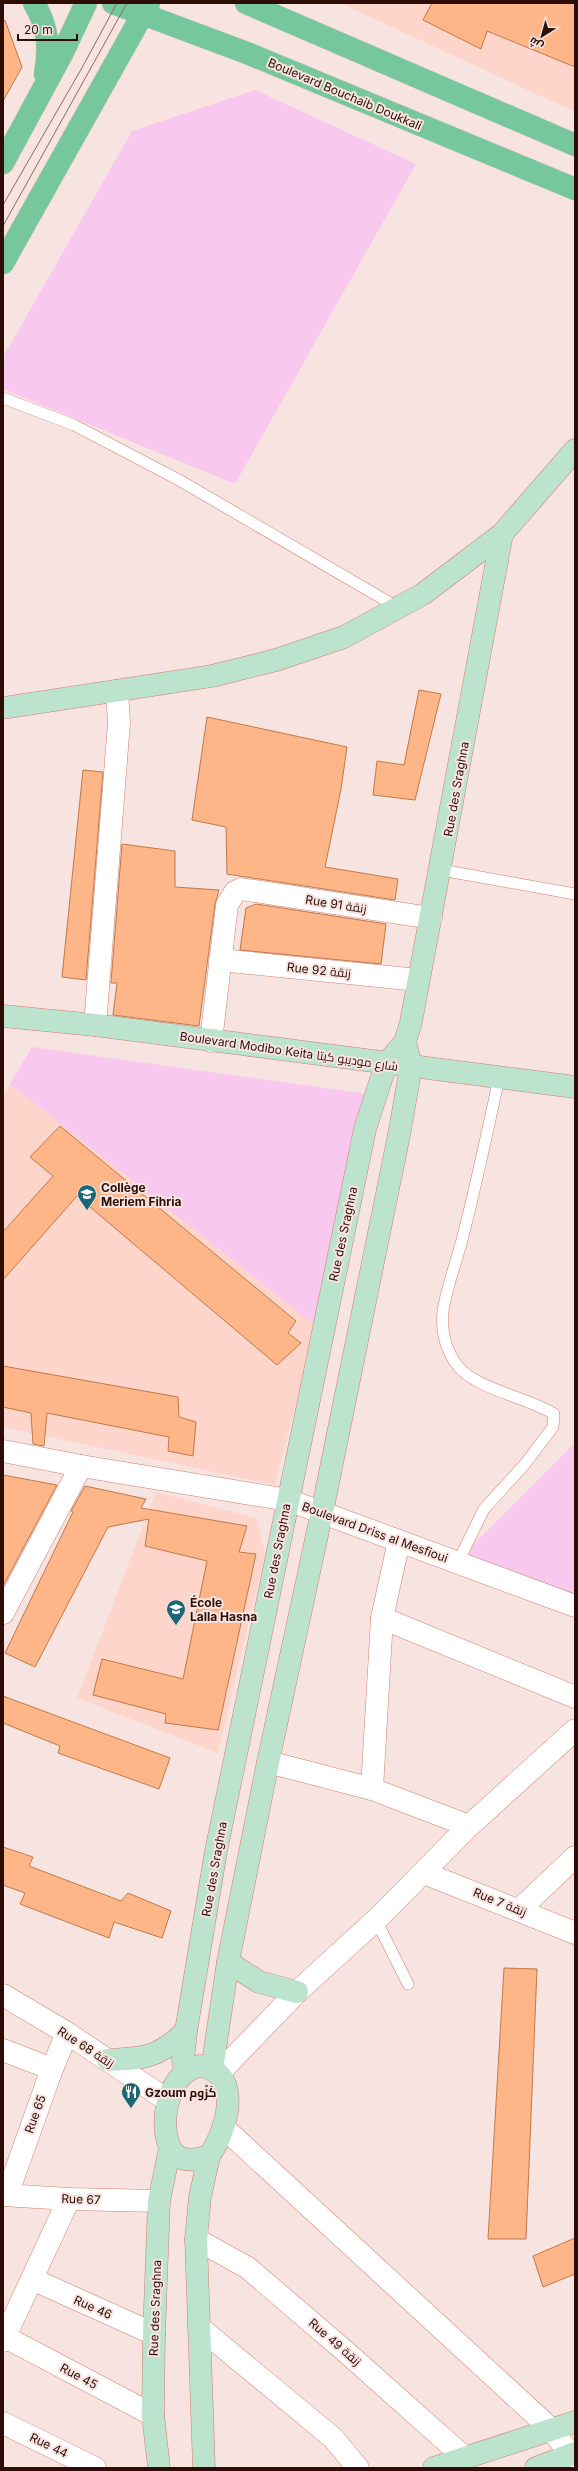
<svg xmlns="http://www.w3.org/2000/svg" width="578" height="2471" font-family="Inter,Cairo,sans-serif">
	<rect width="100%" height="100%" fill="#f7e4e0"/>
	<g fill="#fdd5cb">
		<polygon points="340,3 575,3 575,112"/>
		<polygon points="10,1084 316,1326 275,1485 3,1427 3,1096"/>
		<polygon points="156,1492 256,1518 265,1553 218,1753 77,1698"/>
	</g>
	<g fill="#f8c8ee">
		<polygon points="255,90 416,164 235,484 3,389 3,357 132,131"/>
		<polygon points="32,1047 368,1094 316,1326 10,1084"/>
		<polygon points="575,1443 575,1596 464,1554"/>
	</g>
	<g fill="#feb587" stroke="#c07949">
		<polygon points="432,3 575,3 575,67 487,31 481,49 423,20"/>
		<polygon points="5,20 22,67 3,101 3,21"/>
		<polygon points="419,690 441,694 415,800 373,795 377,761 404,765"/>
		<polygon points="207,717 347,747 341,789 325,867 398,879 395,900 227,874 226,827 192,820"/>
		<polygon points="83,770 103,772 86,980 62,977"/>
		<polygon points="122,844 175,851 175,887 219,890 215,904 199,1026 113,1015 117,983 111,983"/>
		<polygon points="256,904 386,924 381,964 240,950 246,908"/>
		<polygon points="60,1126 296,1321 288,1333 301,1343 277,1365 77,1196 3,1280 3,1232 53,1176 30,1157"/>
		<polygon points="3,1366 178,1397 179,1417 196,1422 193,1456 168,1451 169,1437 47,1413 44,1446 33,1444 31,1413 3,1407"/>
		<polygon points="3,1475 57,1485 3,1586"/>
		<polygon points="85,1486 146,1499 141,1508 247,1526 239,1552 256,1554 218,1730 165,1723 166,1714 93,1695 102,1659 183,1679 207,1561 145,1546 149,1519 108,1527 35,1667 5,1653 73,1512 71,1511"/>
		<polygon points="3,1696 170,1758 159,1789 58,1753 60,1746 3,1723"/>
		<polygon points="3,1847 33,1857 29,1866 121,1901 128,1893 171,1911 162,1938 114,1922 109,1938 20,1904 25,1893 3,1885"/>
		<polygon points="504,1968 537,1969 526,2239 488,2239"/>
		<polygon points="575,2238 575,2274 543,2287 533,2256"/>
	</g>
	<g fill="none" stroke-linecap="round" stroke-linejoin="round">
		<g stroke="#d37e6b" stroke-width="12">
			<g id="lane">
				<polyline points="3,398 74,425 179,480 397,607"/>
				<polyline points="441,870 575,894"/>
				<path d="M458,1562L484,1509L525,1464L553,1427L554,1414C527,1397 475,1389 457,1365C446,1350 441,1331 443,1311C447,1285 458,1258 464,1232C477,1181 488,1129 499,1078"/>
				<polyline points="376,1920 408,1984"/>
			</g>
		</g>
		<g stroke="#d37e6b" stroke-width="23">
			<g id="street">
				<polyline points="220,960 418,980"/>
				<polyline points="95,1025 119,723 117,691"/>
				<polyline points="211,1041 227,905 235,892 241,889 431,918"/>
				<polyline points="3,1451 81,1466 288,1500 575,1606"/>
				<polyline points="3,1613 81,1466"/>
				<polyline points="382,1618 575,1697"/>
				<polyline points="268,1762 372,1789 469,1826"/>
				<polyline points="372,1789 382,1618 399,1541"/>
				<polyline points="424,1873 575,1933"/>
				<polyline points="519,1910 575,1857"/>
				<polyline points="3,1995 67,2033 167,2100"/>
				<polyline points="3,2050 52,2069"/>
				<polyline points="218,2074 297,1992 376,1920 469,1826 575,1730"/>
				<polyline points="224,2128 552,2430 571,2455 575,2468"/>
				<polyline points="3,2195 69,2199 159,2201"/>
				<polyline points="7,2195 52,2069 67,2033"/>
				<polyline points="196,2239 248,2268 346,2352 465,2458"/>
				<polyline points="32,2279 154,2334"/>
				<polyline points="199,2327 333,2438 358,2468"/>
				<polyline points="5,2337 153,2415"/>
				<polyline points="3,2341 69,2199"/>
				<polyline points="3,2423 95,2468"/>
			</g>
		</g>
		<g stroke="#d37e6b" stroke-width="23">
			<g id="secondary">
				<polyline points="3,708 212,676 276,660 344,637 423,594 502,534 575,450"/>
				<polyline points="3,1016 95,1025 575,1087"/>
				<polyline points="228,1962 259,1982 297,1992"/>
				<path d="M108,2060C146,2058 157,2058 186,2031"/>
				<path d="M200,2066C244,2072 227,2131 209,2156C200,2159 189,2162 179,2157C155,2144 163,2071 200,2066Z"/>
				<polyline points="212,2069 228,1962 268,1762 322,1512 399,1135 411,1067 405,1042"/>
				<polyline points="185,2071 183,2060 186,2031 216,1851 365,1129 386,1064 405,1042 411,1022 502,534"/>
				<polyline points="159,2468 153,2415 154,2334 159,2201 170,2148"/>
				<polyline points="204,2468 196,2239 200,2197 209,2156"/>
				<polyline points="434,2468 575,2422"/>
				<polyline points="536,2468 575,2453"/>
			</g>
		</g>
		<g stroke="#cdc5c3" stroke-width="23">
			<g id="primary">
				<path d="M34,3C48,27 50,47 45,74"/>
				<polyline points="113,3 247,53 575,189"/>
				<polyline points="246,3 575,145"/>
				<polyline points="3,163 62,54 86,3"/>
				<polyline points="3,263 149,3"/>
			</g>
		</g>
		<use href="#lane" stroke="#fff" stroke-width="11"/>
		<use href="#street" stroke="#fff" stroke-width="22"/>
		<use href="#secondary" stroke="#bbe3ce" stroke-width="22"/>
		<use href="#primary" stroke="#77c79c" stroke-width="22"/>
		<g stroke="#876c67" stroke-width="1">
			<polyline points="3,205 83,66 117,3"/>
			<polyline points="3,226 127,3"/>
		</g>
	</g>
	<defs>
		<g id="school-pin" transform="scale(1)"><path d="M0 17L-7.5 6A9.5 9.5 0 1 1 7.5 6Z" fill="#1d6673" stroke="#f7e4e0"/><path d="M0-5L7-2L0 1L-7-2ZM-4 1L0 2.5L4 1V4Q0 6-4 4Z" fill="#fff"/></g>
		<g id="restaurant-pin" transform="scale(1)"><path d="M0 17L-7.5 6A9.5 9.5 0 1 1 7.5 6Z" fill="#1d6673" stroke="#f7e4e0"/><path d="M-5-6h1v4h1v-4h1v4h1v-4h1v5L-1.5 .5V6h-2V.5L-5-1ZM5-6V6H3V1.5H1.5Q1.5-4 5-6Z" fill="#fff"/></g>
	</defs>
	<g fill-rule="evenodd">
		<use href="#school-pin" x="87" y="1194"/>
		<use href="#school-pin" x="176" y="1609"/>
		<use href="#restaurant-pin" x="131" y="2092"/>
	</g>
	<g text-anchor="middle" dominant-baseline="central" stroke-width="4" stroke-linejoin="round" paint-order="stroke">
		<g font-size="12" fill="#2d0d06" stroke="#f7e4e0">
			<text transform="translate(345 94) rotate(23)">Boulevard Bouchaib Doukkali</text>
			<text transform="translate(456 789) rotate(-80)">Rue des Sraghna</text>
			<text transform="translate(336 904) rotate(9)">Rue 91 زنقة</text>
			<text transform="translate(319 970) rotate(6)">Rue 92 زنقة</text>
			<text transform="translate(289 1051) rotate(8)">Boulevard Modibo Keita شارع موديبو كيتا</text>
			<text transform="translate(343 1234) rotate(-78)">Rue des Sraghna</text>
			<text transform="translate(375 1532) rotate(20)">Boulevard Driss al Mesfioui</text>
			<text transform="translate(277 1551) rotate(-79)">Rue des Sraghna</text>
			<text transform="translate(214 1869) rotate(-80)">Rue des Sraghna</text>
			<text transform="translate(500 1902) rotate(22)">Rue 7 زنقة</text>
			<text transform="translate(86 2047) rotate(33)">Rue 68 زنقة</text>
			<text transform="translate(35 2114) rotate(-70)">Rue 65</text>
			<text transform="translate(81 2199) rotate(2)">Rue 67</text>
			<text transform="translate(93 2307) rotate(24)">Rue 46</text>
			<text transform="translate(155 2308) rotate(-88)">Rue des Sraghna</text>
			<text transform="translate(335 2342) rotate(41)">Rue 49 زنقة</text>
			<text transform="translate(79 2376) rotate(28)">Rue 45</text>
			<text transform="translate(49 2445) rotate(26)">Rue 44</text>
		</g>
		<g font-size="12" font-weight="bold" fill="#2d0d06" stroke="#f7e4e0" text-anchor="start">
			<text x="101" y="1187">Collège<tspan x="101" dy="14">Meriem Fihria</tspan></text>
			<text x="190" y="1602">École<tspan x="190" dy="14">Lalla Hasna</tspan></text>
			<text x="145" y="2092">Gzoum كَزّوم</text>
		</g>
	</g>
	<rect width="578" height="2471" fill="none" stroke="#2d0d06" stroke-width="8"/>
	<g transform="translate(542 36) rotate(217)" stroke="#f7e4e0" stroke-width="3" paint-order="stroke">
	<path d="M0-3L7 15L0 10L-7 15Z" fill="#2d0d06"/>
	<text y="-6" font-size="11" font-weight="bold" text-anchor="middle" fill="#2d0d06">ش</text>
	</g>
	<path d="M18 34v6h59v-6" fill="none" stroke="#2d0d06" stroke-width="2"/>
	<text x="24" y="34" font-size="12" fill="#2d0d06" stroke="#f7e4e0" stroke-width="3" paint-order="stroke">20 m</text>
</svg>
